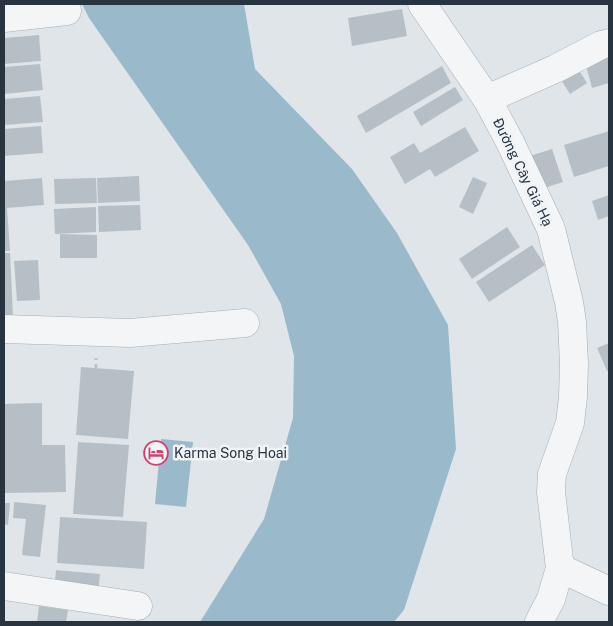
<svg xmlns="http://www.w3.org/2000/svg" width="613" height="626" font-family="'Public Sans',sans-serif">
	<rect width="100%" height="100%" fill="#e0e5e9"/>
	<g fill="#9ab9ca">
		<polygon points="82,4 244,4 255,69 352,169 397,233 448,325 456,449 404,610 394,622 200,622 264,519 293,418 294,356 281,304 248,245 89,18"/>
		<polygon points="161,439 193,442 186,507 155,504"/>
	</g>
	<g fill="#b7bfc6">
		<polygon points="402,9 407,36 352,46 348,18"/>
		<polygon points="39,35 41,61 4,64 4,38"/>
		<polygon points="609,55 609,83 592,88 585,62"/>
		<polygon points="40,64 43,90 4,94 4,67"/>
		<polygon points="442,66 451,83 366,133 357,116"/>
		<polygon points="577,67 587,83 570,94 560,78"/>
		<polygon points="455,87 463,100 421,126 413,112"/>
		<polygon points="40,96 43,122 4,125 4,99"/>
		<polygon points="41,126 43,153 4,156 4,129"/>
		<polygon points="465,127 479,151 435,177 430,169 405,184 390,157 414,143 420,153"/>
		<polygon points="609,131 609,166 574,177 564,145"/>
		<polygon points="552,149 563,182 541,189 530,156"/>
		<polygon points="139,176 140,201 98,203 97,178"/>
		<polygon points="473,177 487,183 473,214 459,207"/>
		<polygon points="42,178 44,205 7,208 10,251 4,251 4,181"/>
		<polygon points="96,178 97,203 55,204 54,179"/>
		<polygon points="609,195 609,216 598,220 592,201"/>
		<polygon points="140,205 141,230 99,232 98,206"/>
		<polygon points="96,207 96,232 55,234 54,209"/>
		<polygon points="507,227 520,247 472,279 459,259"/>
		<polygon points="60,234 97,235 97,258 60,258"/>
		<polygon points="532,245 545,265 489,302 476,282"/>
		<polygon points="4,253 10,253 13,317 4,318"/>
		<polygon points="38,260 40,300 17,301 14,261"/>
		<polygon points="609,343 609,370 607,371 597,348"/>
		<polygon points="81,367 134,371 128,439 76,435"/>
		<polygon points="42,403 42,445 65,445 66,492 4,493 4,404"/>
		<polygon points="78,442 129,445 123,517 73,514"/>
		<polygon points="14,502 46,505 40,557 22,555 26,519 13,518"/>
		<polygon points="4,503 10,503 8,525 4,524"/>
		<polygon points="60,517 147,522 144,569 57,563"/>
		<polygon points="56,570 100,574 98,594 54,590"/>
		<polygon points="39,606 68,610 66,622 37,622"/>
	</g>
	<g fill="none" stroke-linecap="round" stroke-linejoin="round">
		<g stroke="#a5adb3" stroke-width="29">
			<g id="minor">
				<polyline points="422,4 487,99 510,142 551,229 569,302 572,322 574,364 573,397 570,423 552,474 551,492 560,568 551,599 539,622"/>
				<polyline points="4,18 67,11"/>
				<polyline points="487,99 555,69 601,45 609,43"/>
				<polyline points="4,329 130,333 245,323"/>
				<polyline points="560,568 609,591"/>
				<polyline points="4,586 138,606"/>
			</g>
		</g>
		<polyline stroke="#bec3c8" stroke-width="3" stroke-dasharray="4 4" stroke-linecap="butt" points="96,368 96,358"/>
		<use href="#minor" stroke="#f3f5f7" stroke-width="28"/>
	</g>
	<defs>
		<g id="hotel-ring" transform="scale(1.25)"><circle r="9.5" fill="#f0f4f7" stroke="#d0436f" stroke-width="1.5"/><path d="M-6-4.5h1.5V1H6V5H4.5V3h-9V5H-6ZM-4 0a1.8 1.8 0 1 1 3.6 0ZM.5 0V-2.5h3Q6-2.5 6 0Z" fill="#d0436f"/></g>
	</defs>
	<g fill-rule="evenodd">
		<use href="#hotel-ring" x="156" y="453"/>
	</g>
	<g text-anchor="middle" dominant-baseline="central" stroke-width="5" stroke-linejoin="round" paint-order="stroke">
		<g font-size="14" fill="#283541" stroke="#f0f4f7">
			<text transform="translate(523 172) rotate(64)">Đường Cây Giá Hạ</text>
		</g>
		<g font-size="14" fill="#283541" stroke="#f0f4f7" text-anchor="start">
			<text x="174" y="453">Karma Song Hoai</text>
		</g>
	</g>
	<rect width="613" height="626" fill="none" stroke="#283541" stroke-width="10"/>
</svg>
